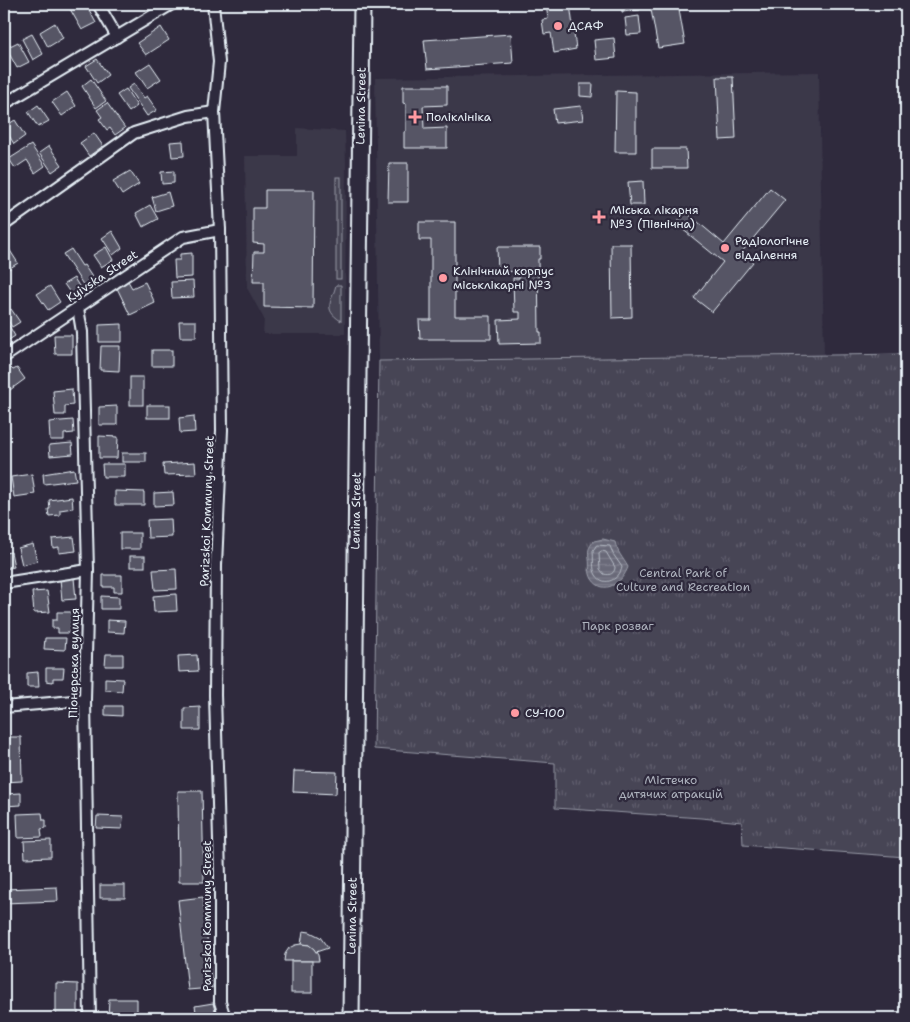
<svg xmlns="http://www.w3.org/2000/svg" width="910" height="1022" font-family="'Shantell Sans',sans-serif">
	<defs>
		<pattern id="park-tufts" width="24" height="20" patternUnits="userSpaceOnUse" patternTransform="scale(1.25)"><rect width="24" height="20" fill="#464455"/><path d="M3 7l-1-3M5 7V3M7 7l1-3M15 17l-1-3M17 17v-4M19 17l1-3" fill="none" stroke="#615f6e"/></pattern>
		<pattern id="water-rules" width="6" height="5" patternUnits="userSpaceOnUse" patternTransform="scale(1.25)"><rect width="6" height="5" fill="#696978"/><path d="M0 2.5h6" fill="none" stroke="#7e7f8c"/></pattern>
	</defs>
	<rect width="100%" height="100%" fill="#2f2a3d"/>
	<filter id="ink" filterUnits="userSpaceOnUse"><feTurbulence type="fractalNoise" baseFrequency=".02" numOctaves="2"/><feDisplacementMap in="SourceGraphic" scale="10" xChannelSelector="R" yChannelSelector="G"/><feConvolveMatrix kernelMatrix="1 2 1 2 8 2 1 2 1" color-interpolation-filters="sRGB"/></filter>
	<g filter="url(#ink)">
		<g fill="#3b3749">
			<polygon points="819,72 824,355 379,361 375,78"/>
			<polygon points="297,128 345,131 346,163 345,334 263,334 264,319 247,288 245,156 297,156"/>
		</g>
		<g fill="#464455" stroke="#979aa6">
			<rect x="336" y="177" width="5" height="102"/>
			<path d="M336,285H341V321C322,309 332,302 336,285Z"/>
		</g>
		<polygon fill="url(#park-tufts)" stroke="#979aa6" points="906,354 906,857 743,845 742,822 701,818 555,808 555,763 374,749 379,361"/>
		<path fill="url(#water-rules)" stroke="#9c9fab" d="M603,539L615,542C617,552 623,558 628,567C623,582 604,597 592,579C588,572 590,566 589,559C588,550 588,548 594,541Z"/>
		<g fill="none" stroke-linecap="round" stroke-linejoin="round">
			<g stroke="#b5bbc5" stroke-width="1">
				<path d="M597,545L610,546L613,554L622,567C620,579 604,588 596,575C592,569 594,558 593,551Z"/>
				<path d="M602,551L606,552L615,567C615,573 610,576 604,574L600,569L599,553Z"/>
			</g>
		</g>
		<g fill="#575565" stroke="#e8f1f8">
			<polygon points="80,4 86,4 96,23 82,30 70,9"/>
			<polygon points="546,4 570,4 576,49 554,53 551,33 544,34 542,20 548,19"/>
			<polygon points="622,4 639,4 640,10 622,12"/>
			<polygon points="650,4 678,4 685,44 658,48"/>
			<polygon points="639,16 641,34 627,35 625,18"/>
			<polygon points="55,23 63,38 48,47 40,32"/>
			<polygon points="161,27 169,40 146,55 137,43"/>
			<polygon points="32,34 43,54 33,60 22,39"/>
			<polygon points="511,34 513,63 427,69 424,40"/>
			<polygon points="614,38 616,58 596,60 594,40"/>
			<polygon points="18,42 29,62 17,68 6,48"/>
			<polygon points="97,59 108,75 97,83 86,66"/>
			<polygon points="150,63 161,79 147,88 136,72"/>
			<polygon points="717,77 733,77 736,139 720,140"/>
			<polygon points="91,79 106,101 96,108 82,86"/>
			<polygon points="134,84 144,98 147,96 157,110 147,116 128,88"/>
			<polygon points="580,84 593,84 592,97 580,96"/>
			<polygon points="403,86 447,86 447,105 423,106 424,129 447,128 447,148 404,148 404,132 406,131 406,104 403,103"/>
			<polygon points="126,89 137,106 129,112 117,95"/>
			<polygon points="616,91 636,92 636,152 615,152"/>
			<polygon points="67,92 76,106 62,116 52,102"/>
			<polygon points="107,103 125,128 115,135 110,128 107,130 99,119 102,117 97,110"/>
			<polygon points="38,105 49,121 38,127 28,112"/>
			<polygon points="581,106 583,120 555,123 553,109"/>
			<polygon points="15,120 25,136 14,144 4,127"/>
			<polygon points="94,133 103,146 89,156 80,143"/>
			<polygon points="183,141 184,156 172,157 170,142"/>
			<polygon points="31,145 45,166 35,173 27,160 15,168 9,159"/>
			<polygon points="49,146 62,165 52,172 39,153"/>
			<polygon points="652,149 686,149 687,168 652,168"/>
			<polygon points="389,163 408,163 408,202 388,202"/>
			<polygon points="130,171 139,184 122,195 113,181"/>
			<polygon points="174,171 174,183 162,184 161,172"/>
			<polygon points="643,181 644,205 630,205 628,182"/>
			<polygon points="770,188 785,200 741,253 753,262 712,312 694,298 723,262 676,224 686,212 724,244"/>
			<polygon points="265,190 314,190 313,308 264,307 264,282 253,282 254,252 264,252 264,244 253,243 253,208 265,208"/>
			<polygon points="168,192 172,206 156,211 152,197"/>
			<polygon points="150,205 158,219 143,227 136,213"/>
			<polygon points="419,222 455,222 455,316 491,316 491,339 420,339 419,320 431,320 431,240 419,240"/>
			<polygon points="112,231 122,248 113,255 102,238"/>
			<polygon points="611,244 631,244 632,317 612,318"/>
			<polygon points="106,247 113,260 101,267 93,255"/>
			<polygon points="497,247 540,247 540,259 538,259 539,332 541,332 541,343 499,344 498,320 520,319 520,312 514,312 513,278 519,278 519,271 498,272"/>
			<polygon points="9,249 18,263 7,270 4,265 4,253"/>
			<polygon points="71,249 82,266 84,265 94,280 84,286 63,254"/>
			<polygon points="192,253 192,277 175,278 174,260 180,260 180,254"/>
			<polygon points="74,278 82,291 73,297 64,284"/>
			<polygon points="128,281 132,288 145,282 155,303 130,315 116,286"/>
			<polygon points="193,281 194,297 172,298 171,282"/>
			<polygon points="50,286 60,302 48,310 37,294"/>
			<polygon points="11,309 20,322 12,327 4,314"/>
			<polygon points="4,317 15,336 4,343"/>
			<polygon points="179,321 196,321 196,337 180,337"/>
			<polygon points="122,324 122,342 99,342 99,325"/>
			<polygon points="54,335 72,335 72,354 55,354"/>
			<polygon points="101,346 120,346 119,371 100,370"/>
			<rect x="152" y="350" width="20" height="16"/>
			<polygon points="11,368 13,370 17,368 25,379 10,390 4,381 4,373"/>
			<rect x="130" y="377" width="13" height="28"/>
			<polygon points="4,385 9,392 4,396"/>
			<polygon points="72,389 73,405 65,406 65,415 55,415 53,391"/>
			<rect x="147" y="405" width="23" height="13"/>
			<polygon points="117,406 117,425 99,425 99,407"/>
			<polygon points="194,416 195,432 180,433 179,418"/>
			<polygon points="73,420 74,433 64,434 64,440 50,440 49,422"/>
			<polygon points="99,436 118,437 117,458 99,458"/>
			<polygon points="72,443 73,454 50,456 49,445"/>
			<rect x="122" y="453" width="24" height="9"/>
			<polygon points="195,462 196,474 164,475 163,464"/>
			<polygon points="102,464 125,464 125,477 103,477"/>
			<polygon points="74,469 76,480 44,484 43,474"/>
			<polygon points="32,474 35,494 14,497 11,477"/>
			<polygon points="115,491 144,492 144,505 115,505"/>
			<polygon points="173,492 174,505 154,506 154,493"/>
			<polygon points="72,497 73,508 60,510 60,515 49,516 48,509 50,509 49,500"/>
			<polygon points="171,519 172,537 148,538 147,520"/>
			<rect x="120" y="533" width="20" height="16"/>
			<polygon points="74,537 76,551 59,553 59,547 53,548 52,539"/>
			<polygon points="33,544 37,561 22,565 18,548"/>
			<polygon points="11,552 14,567 4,569 4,553"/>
			<rect x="130" y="556" width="15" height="11"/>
			<polygon points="176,569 177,589 155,590 153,570"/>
			<polygon points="103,575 122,575 122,592 114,592 114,587 103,587"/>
			<polygon points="74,578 76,599 62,600 60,579"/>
			<polygon points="47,591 50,612 34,613 32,592"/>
			<polygon points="176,594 177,611 154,612 153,596"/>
			<polygon points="101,596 119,597 119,609 101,609"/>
			<polygon points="57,612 73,612 72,633 58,633 58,628 52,628 52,620 57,620"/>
			<polygon points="107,620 125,621 124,633 107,632"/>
			<polygon points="45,638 66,638 65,650 44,649"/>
			<polygon points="106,654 123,654 123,666 105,666"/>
			<polygon points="197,655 198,671 179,672 178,656"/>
			<polygon points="46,668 64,668 63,678 53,678 53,682 46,681"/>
			<polygon points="38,672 39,687 27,687 27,673"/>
			<polygon points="105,678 123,679 122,691 105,690"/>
			<polygon points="105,706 122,706 122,716 105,715"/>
			<polygon points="200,707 200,730 184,730 184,708"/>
			<polygon points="4,737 21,737 22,781 4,782"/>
			<polygon points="294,771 337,772 336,794 293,792"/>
			<polygon points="178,791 202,791 204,882 179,882"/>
			<polygon points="21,793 21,805 4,806 4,794"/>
			<polygon points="42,813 43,820 46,820 46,828 41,829 42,837 18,838 17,814"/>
			<polygon points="97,816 123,817 122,829 96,828"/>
			<polygon points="51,840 51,857 25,858 24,841"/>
			<rect x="100" y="885" width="25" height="13"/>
			<polygon points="57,887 58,901 4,903 4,889"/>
			<polygon points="203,897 212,988 188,990 178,900"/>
			<polygon points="303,931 310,932 320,937 328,948 316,952 309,945 301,944"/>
			<polygon points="301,944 309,945 314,949 318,955 319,961 284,961 285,954 289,948 295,945"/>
			<rect x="291" y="961" width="21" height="32"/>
			<polygon points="56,983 78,984 78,1018 56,1018"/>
			<polygon points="109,999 137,999 137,1018 108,1018"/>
			<polygon points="213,1003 217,1018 197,1018 195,1006"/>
		</g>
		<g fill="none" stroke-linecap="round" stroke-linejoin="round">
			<g stroke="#e8f1f8" stroke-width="14">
				<g id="minor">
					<polyline points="98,4 117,37"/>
					<polyline points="213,4 219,62 214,112 220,230 222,430 216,565 215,695 220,876 220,1002 225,1018"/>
					<polyline points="4,104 172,4"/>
					<polyline points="4,225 134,133 188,116 214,112"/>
					<polyline points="78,308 82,332 88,570 85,700 90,1018"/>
					<polyline points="4,357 183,237 220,230"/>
					<polyline points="4,583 88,570"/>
					<polyline points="4,707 85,700"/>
				</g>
			</g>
			<g stroke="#e8f1f8" stroke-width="19">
				<polyline id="secondary" points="351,1018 362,4"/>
			</g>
			<use href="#minor" stroke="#2f2a3d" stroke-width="10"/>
			<use href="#secondary" stroke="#2f2a3d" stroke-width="15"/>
		</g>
	</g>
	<g fill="#ff9aa2" stroke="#2f2a3d" stroke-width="2">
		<circle cx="558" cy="26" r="5"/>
		<path d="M412.5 109.5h5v5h5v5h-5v5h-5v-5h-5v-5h5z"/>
		<path d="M596.5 209.5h5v5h5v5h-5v5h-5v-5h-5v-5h5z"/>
		<circle cx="725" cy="248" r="5"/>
		<circle cx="443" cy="278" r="5"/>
		<circle cx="515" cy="713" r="5"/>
	</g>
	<g text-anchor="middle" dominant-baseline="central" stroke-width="4.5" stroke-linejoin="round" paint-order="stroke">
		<g font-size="12" fill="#e8f1f8" stroke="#2f2a3d" text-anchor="start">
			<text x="568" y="26">ДСАФ</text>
			<text x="426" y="117">Поліклініка</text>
			<text x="610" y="210">Міська лікарня<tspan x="610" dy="14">№3 (Північна)</tspan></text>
			<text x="735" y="241">Радіологічне<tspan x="735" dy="14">відділення</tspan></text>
			<text x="453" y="271">Клінічний корпус<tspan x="453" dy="14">міськлікарні №3</tspan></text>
			<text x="525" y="713">СУ-100</text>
		</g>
		<g font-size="12" fill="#e8f1f8" stroke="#2f2a3d">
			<text transform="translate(361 106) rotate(-89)">Lenina Street</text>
			<text transform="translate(102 276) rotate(-34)">Kyivska Street</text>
			<text transform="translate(207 511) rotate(-88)">Parizskoi Kommuny Street</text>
			<text transform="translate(356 511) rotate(-89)">Lenina Street</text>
			<text transform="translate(74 663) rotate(-89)">Піонерська вулиця</text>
			<text transform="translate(207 916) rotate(-90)">Parizskoi Kommuny Street</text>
			<text transform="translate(352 916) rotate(-89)">Lenina Street</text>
		</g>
		<g font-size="12" fill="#afb4bf" stroke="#2f2a3d">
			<text x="683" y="573">Central Park of<tspan x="683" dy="14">Culture and Recreation</tspan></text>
			<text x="618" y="626">Парк розваг</text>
			<text x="671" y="780">Містечко<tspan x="671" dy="14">дитячих атракцій</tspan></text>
		</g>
	</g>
	<rect width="910" height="1022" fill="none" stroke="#2f2a3d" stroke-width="20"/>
	<rect x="10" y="10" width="890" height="1002" fill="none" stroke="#e8f1f8" stroke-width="2" filter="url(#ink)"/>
</svg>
